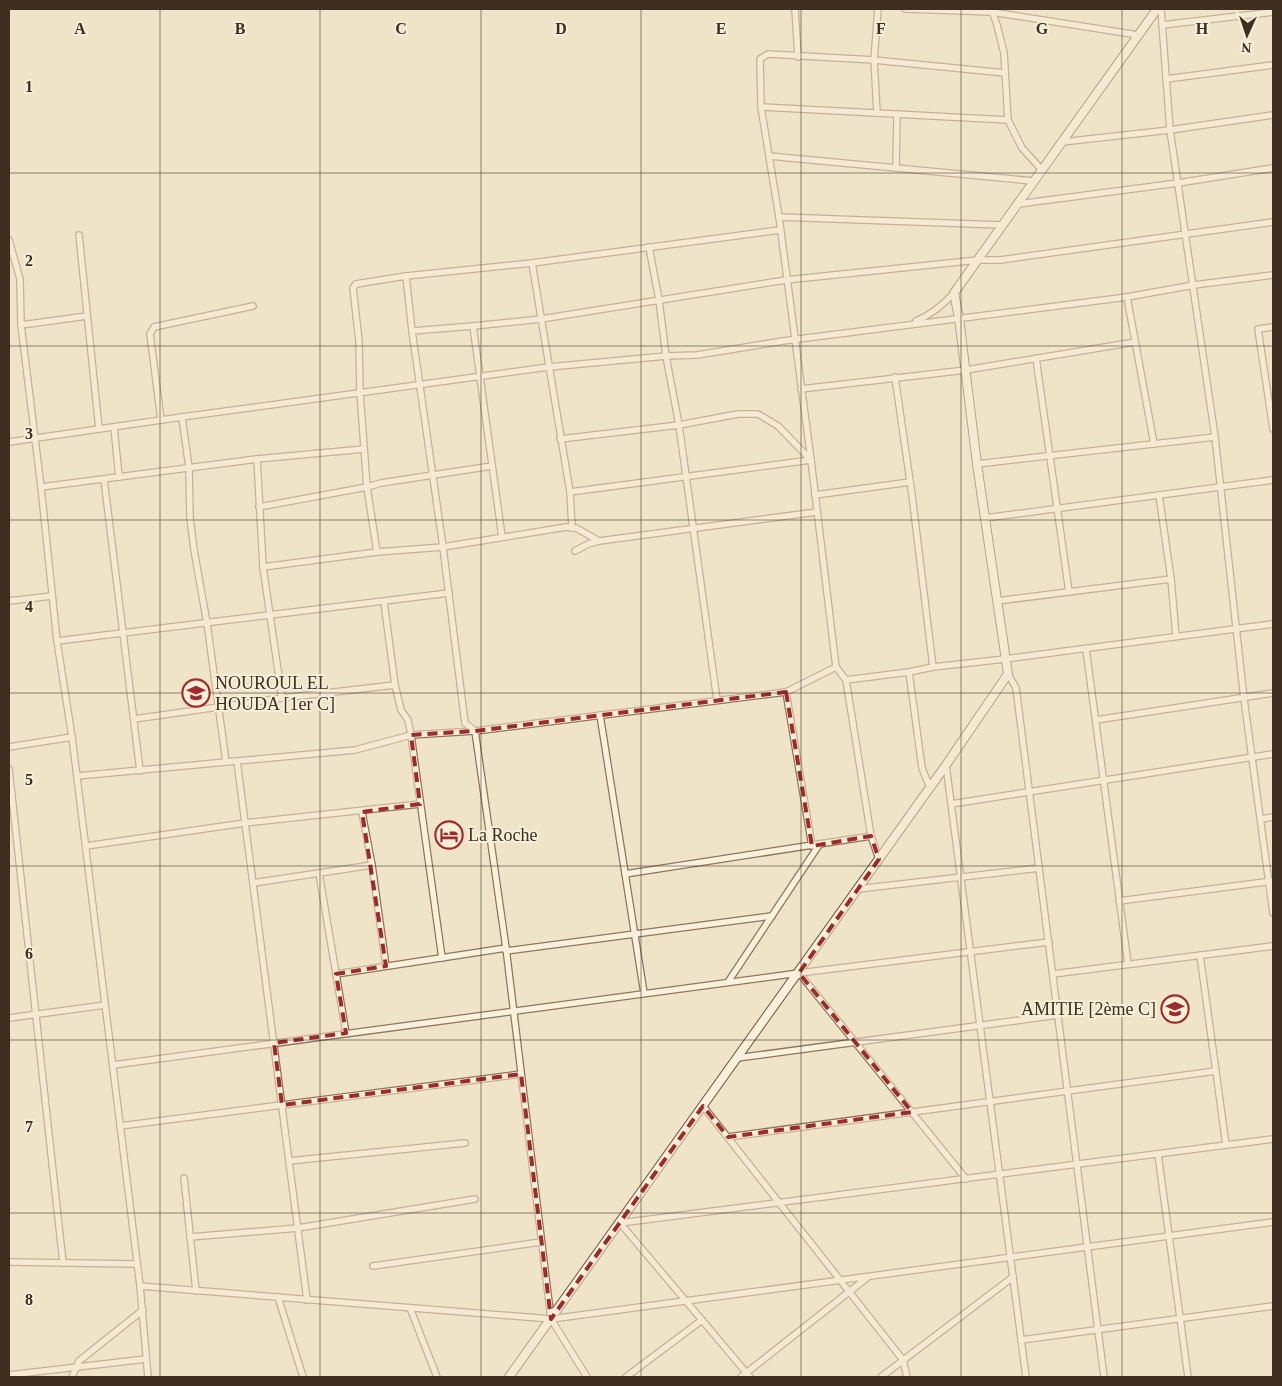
<svg xmlns="http://www.w3.org/2000/svg" width="1282" height="1386" font-family="'Times New Roman',serif">
	<rect width="100%" height="100%" fill="#f0e4c8"/>
	<g fill="none" stroke-linecap="round" stroke-linejoin="round">
		<g stroke="#8d765c" stroke-width="8">
			<g id="street">
				<polyline points="795,9 798,57"/>
				<polyline points="905,9 992,12 1138,35"/>
				<polyline points="1161,9 1170,130 1215,437 1244,699 1273,913"/>
				<polyline points="992,11 997,25 1004,53 1008,120 1022,148 1042,170"/>
				<polyline points="1162,25 1273,12"/>
				<polyline points="1166,79 1273,65"/>
				<polyline points="761,107 1008,120"/>
				<polyline points="877,113 874,60 878,9"/>
				<polyline points="1062,142 1170,130 1273,115"/>
				<polyline points="769,156 1033,181"/>
				<polyline points="896,168 897,114"/>
				<polyline points="1018,204 1178,183 1273,168"/>
				<polyline points="779,217 1001,225"/>
				<polyline points="79,235 99,429"/>
				<polyline points="9,240 20,279 21,325 41,487 57,641 72,737 140,1286 148,1377"/>
				<polyline points="649,247 659,300 666,356 679,425 717,700"/>
				<polyline points="532,263 570,492 572,528"/>
				<polyline points="1127,297 1154,444"/>
				<path d="M916,321C931,315 942,306 954,293"/>
				<polyline points="21,325 87,316"/>
				<polyline points="473,326 412,331 443,547 465,723 475,731 506,948 551,1319 587,1377"/>
				<polyline points="1273,327 1258,329 1273,429"/>
				<polyline points="412,331 406,276 532,263 780,230"/>
				<polyline points="1036,358 1069,592"/>
				<polyline points="895,377 912,495 933,667"/>
				<polyline points="801,389 966,370 1135,342"/>
				<polyline points="182,417 189,468 190,518 194,550 207,623 226,762"/>
				<polyline points="161,420 150,334 154,327 253,306"/>
				<polyline points="114,427 119,477"/>
				<polyline points="560,439 679,425 738,414 758,414 778,426 811,460"/>
				<polyline points="9,442 182,417 549,367 666,356 697,355 783,341 1127,297 1194,285 1273,275"/>
				<polyline points="257,459 263,567 282,698"/>
				<polyline points="977,464 1215,437"/>
				<polyline points="104,479 140,771"/>
				<polyline points="41,487 257,459 364,449"/>
				<polyline points="570,492 811,460"/>
				<polyline points="815,495 910,482"/>
				<polyline points="1159,495 1171,579 1176,636"/>
				<polyline points="259,507 367,487 381,483 492,466"/>
				<polyline points="985,518 1273,480"/>
				<polyline points="502,537 473,326 541,319 786,280 978,260 1000,260 1273,222"/>
				<polyline points="575,551 588,544 599,541 817,512"/>
				<polyline points="377,552 367,487 360,393 359,341 353,288 356,284 406,276"/>
				<polyline points="263,567 377,552 443,547 566,527 576,528 599,541"/>
				<polyline points="9,601 52,596"/>
				<polyline points="997,601 1171,579"/>
				<polyline points="384,602 395,685 401,710 408,720 411,735 442,958"/>
				<polyline points="57,641 449,593"/>
				<polyline points="1086,649 1128,964"/>
				<polyline points="836,667 811,460 779,217 761,107 760,59 768,54 874,60 1005,73"/>
				<polyline points="909,672 922,768 930,788"/>
				<polyline points="1008,674 1016,688 1104,1377"/>
				<polyline points="846,680 871,836 879,859"/>
				<polyline points="786,692 812,846"/>
				<polyline points="600,715 644,993"/>
				<polyline points="134,719 282,698 395,685"/>
				<polyline points="1096,720 1273,693"/>
				<polyline points="9,747 72,737"/>
				<polyline points="237,761 307,1300"/>
				<polyline points="946,765 1026,1377"/>
				<polyline points="9,769 63,1263"/>
				<polyline points="77,776 355,750 411,735 475,731 786,692 836,667 846,680 909,672 933,667 1005,659 1273,624"/>
				<polyline points="951,804 1273,754"/>
				<polyline points="362,812 372,865 386,966"/>
				<polyline points="1261,819 1273,817"/>
				<polyline points="86,846 245,823 420,804"/>
				<polyline points="319,873 346,1033"/>
				<polyline points="625,874 871,836"/>
				<polyline points="253,883 372,865"/>
				<polyline points="858,889 1039,868"/>
				<polyline points="1119,901 1273,881"/>
				<polyline points="506,951 772,916"/>
				<polyline points="1200,955 1226,1145"/>
				<polyline points="799,973 966,1179"/>
				<polyline points="336,974 506,948"/>
				<polyline points="1053,974 1273,946"/>
				<polyline points="728,982 819,845"/>
				<polyline points="9,1018 105,1005"/>
				<polyline points="737,1058 1058,1015"/>
				<polyline points="113,1065 799,973 1049,942"/>
				<polyline points="703,1106 903,1360 907,1377"/>
				<polyline points="120,1126 521,1074"/>
				<polyline points="728,1137 1216,1071"/>
				<polyline points="1158,1154 1188,1377"/>
				<polyline points="289,1161 465,1143"/>
				<polyline points="184,1178 196,1291"/>
				<polyline points="190,1237 298,1228 475,1199"/>
				<polyline points="9,1262 137,1264"/>
				<polyline points="373,1266 541,1242"/>
				<polyline points="140,1286 551,1319 1273,1222"/>
				<polyline points="278,1297 303,1377"/>
				<polyline points="410,1308 437,1377"/>
				<polyline points="1021,1340 1273,1306"/>
				<polyline points="9,1375 146,1359"/>
				<polyline points="72,1377 79,1361 143,1310"/>
				<polyline points="626,1377 702,1320"/>
				<polyline points="741,1377 868,1277"/>
				<polyline points="750,1377 620,1223 1273,1139"/>
				<polyline points="881,1377 1013,1277"/>
			</g>
		</g>
		<g stroke="#6f573f" stroke-width="10">
			<polyline id="secondary" points="509,1377 946,765 1008,674 977,464 959,318 954,293 1157,9"/>
		</g>
		<use href="#street" stroke="#faf1dc" stroke-width="5.5"/>
		<use href="#secondary" stroke="#faf1dc" stroke-width="8"/>
	</g>
	<path d="M0 0H1282V1386H0ZM786,692L812,846L871,836L879,859L799,973L912,1112L728,1137L703,1106L551,1319L521,1074L282,1105L274,1043L346,1033L336,974L386,966L362,812L420,804L411,735L475,731Z" fill="#f0e4c8" fill-opacity=".55" fill-rule="evenodd"/>
	<path fill="none" stroke="#9e2a2b" stroke-width="4" stroke-dasharray="10 6" stroke-linejoin="round" d="M786,692L812,846L871,836L879,859L799,973L912,1112L728,1137L703,1106L551,1319L521,1074L282,1105L274,1043L346,1033L336,974L386,966L362,812L420,804L411,735L475,731Z"/>
	<path fill="none" stroke="#3d2e20" stroke-width="1" stroke-opacity="0.55" d="M160,9V1377M320,9V1377M481,9V1377M641,9V1377M801,9V1377M961,9V1377M1122,9V1377M9,173H1273M9,346H1273M9,520H1273M9,693H1273M9,866H1273M9,1040H1273M9,1213H1273"/>
	<defs>
		<g id="school-ring" transform="scale(1.4375)"><circle r="9.5" fill="#f7eed8" stroke="#9e2a2b" stroke-width="1.5"/><path d="M0-5L7-2L0 1L-7-2ZM-4 1L0 2.5L4 1V4Q0 6-4 4Z" fill="#9e2a2b"/></g>
		<g id="hotel-ring" transform="scale(1.4375)"><circle r="9.5" fill="#f7eed8" stroke="#9e2a2b" stroke-width="1.5"/><path d="M-6-4.5h1.5V1H6V5H4.5V3h-9V5H-6ZM-4 0a1.8 1.8 0 1 1 3.6 0ZM.5 0V-2.5h3Q6-2.5 6 0Z" fill="#9e2a2b"/></g>
	</defs>
	<g fill-rule="evenodd">
		<use href="#school-ring" x="196" y="693"/>
		<use href="#hotel-ring" x="449" y="835"/>
		<use href="#school-ring" x="1175" y="1009"/>
	</g>
	<g text-anchor="middle" dominant-baseline="central" stroke-width="4" stroke-linejoin="round" paint-order="stroke">
		<g font-size="18" fill="#3d2e20" stroke="#f7eed8" text-anchor="start">
			<text x="215" y="683">NOUROUL EL<tspan x="215" dy="21">HOUDA [1er C]</tspan></text>
			<text x="468" y="835">La Roche</text>
			<text x="1156" y="1009" text-anchor="end">AMITIE [2ème C]</text>
		</g>
	</g>
	<g font-size="16" text-anchor="middle" font-weight="bold" fill="#3d2e20" stroke="#f7eed8" stroke-width="4" stroke-linejoin="round" paint-order="stroke">
		<text x="80" y="34">A</text>
		<text x="240" y="34">B</text>
		<text x="401" y="34">C</text>
		<text x="561" y="34">D</text>
		<text x="721" y="34">E</text>
		<text x="881" y="34">F</text>
		<text x="1042" y="34">G</text>
		<text x="1202" y="34">H</text>
		<text x="29" y="92">1</text>
		<text x="29" y="266">2</text>
		<text x="29" y="439">3</text>
		<text x="29" y="612">4</text>
		<text x="29" y="785">5</text>
		<text x="29" y="959">6</text>
		<text x="29" y="1132">7</text>
		<text x="29" y="1305">8</text>
	</g>
	<rect width="1282" height="1386" fill="none" stroke="#3d2e20" stroke-width="20"/>
	<g transform="translate(1247 35) rotate(183)" stroke="#f7eed8" stroke-width="4" paint-order="stroke">
	<path d="M0-4L9 19L0 12L-9 19Z" fill="#3d2e20"/>
	<text y="-8" font-size="14" font-weight="bold" text-anchor="middle" fill="#3d2e20">N</text>
	</g>
</svg>
